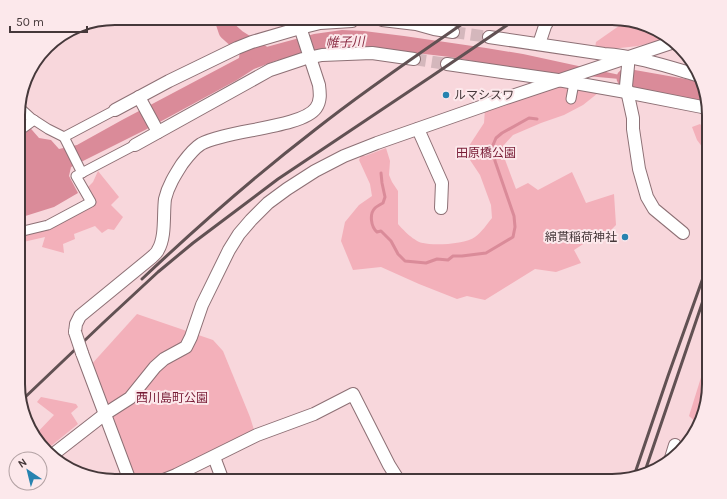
<svg xmlns="http://www.w3.org/2000/svg" width="727" height="499" font-family="Karla,'Noto Sans JP',sans-serif">
	<rect width="100%" height="100%" fill="#f8d7dc"/>
	<g fill="#f3b0ba">
		<polygon points="626,21 671,38 638,46 611,49 595,48 596,42"/>
		<path d="M557,85L598,93L583,105L564,115L541,123L513,135L503,146L504,157L516,189L528,183L538,190L572,172L586,203L614,194L616,225L609,232L591,239L574,250L581,263L556,272L535,269L485,300L467,296L457,299L419,284L381,267L353,270L341,241L345,222L359,205L372,196L370,184L359,160L362,154L365,156L386,148L390,161L389,175L392,182L398,191V224C403,230 415,242 423,243C434,246 466,244 475,237C482,232 487,224 492,218L491,205L480,175L470,160L467,149L484,123L485,109Z"/>
		<polygon points="709,115 709,143 703,148 697,140 692,127 700,124 702,126 703,125 701,121"/>
		<polygon points="98,171 119,197 111,205 123,217 114,230 108,229 102,233 95,226 74,234 75,239 63,244 64,253 42,247 45,237 19,243 19,236 54,226 93,203 86,189 93,182"/>
		<polygon points="137,314 213,340 223,351 250,417 255,433 175,473 151,481 134,481 90,366"/>
		<polygon points="709,339 709,390 697,423 689,416 703,371"/>
		<polygon points="41,397 76,404 78,407 71,413 78,424 46,450 34,436 54,415 37,402"/>
	</g>
	<polygon fill="#da8b99" points="342,30 364,31 404,36 486,48 523,54 652,82 522,70 450,57 391,50 380,49 329,48 300,54 275,61 254,69 237,80 145,130 71,167 69,176 78,193 54,207 19,218 19,115 39,138 51,140 59,149 77,145 122,120 239,58 240,51 256,45 259,49 314,34"/>
	<g fill="none" stroke-linecap="round" stroke-linejoin="round">
		<path stroke="#da8b99" stroke-width="3" d="M381,173L382,183L385,197L383,203C381,204 377,206 375,208C369,214 371,227 377,232L381,231L391,241L398,254L405,261L426,263L437,259L448,260L453,256H462L486,253L513,237L515,227L514,216L495,161L493,153V145L496,138L502,133L529,118L537,119"/>
		<g stroke="#da8b99" stroke-width="19">
			<polyline points="225,22 228,31 237,39 261,54"/>
			<polyline points="626,78 694,90 705,94"/>
		</g>
		<g stroke="#d4b7bc" stroke-width="12" stroke-dasharray="12 6" stroke-linecap="butt">
			<polyline points="453,32 489,37"/>
			<polyline points="414,59 447,64"/>
		</g>
		<g stroke="#8d7075" stroke-width="11">
			<g id="pedestrian">
				<polyline points="571,99 574,83"/>
				<polyline points="19,107 31,118 48,129 64,137 115,110"/>
				<polyline points="19,131 34,120"/>
				<polyline points="64,137 82,173"/>
				<polyline points="19,232 48,225 91,202 76,176 135,145"/>
			</g>
		</g>
		<g stroke="#8d7075" stroke-width="14">
			<g id="minor">
				<polyline points="382,20 416,24 434,29 453,32"/>
				<path d="M489,37L604,54C637,56 669,67 700,76"/>
				<polyline points="539,44 545,26 549,19"/>
				<polyline points="628,57 628,66 626,86 633,118 633,129 639,169 647,197 654,209 683,233"/>
				<polyline points="447,64 558,80 626,92 702,107 709,109"/>
				<polyline points="139,97 158,132"/>
				<polyline points="115,110 169,81 237,48 252,42 300,28 320,23 352,21"/>
				<polyline points="418,129 442,183 441,208"/>
				<polyline points="135,145 270,70 303,59 322,55 372,53 414,59"/>
				<path d="M75,332L76,324L80,316L152,257C154,255 157,253 158,250C166,237 163,214 165,199C168,186 175,175 182,164C188,156 193,149 201,144C226,130 302,128 316,108C321,101 320,93 319,85L298,21"/>
				<polyline points="82,353 130,481"/>
				<polyline points="51,456 105,414 130,398 155,367 164,359 186,347 191,337 202,305 229,250 239,234 251,220 268,203 287,189 315,171 344,156 377,143 503,99 674,42"/>
				<polyline points="214,457 223,481"/>
				<polyline points="671,458 675,445"/>
				<polyline points="161,481 176,475 257,435 314,414 353,394 389,465 399,481"/>
			</g>
		</g>
		<use href="#pedestrian" stroke="#fff" stroke-width="9"/>
		<use href="#minor" stroke="#fff" stroke-width="12"/>
		<g stroke="#615153" stroke-width="3">
			<path d="M142,279C198,226 255,176 316,129C365,90 417,55 468,20"/>
			<polyline points="20,402 103,323 158,272 193,243 278,179 432,76 516,19"/>
			<polyline points="644,474 709,283"/>
			<polyline points="634,476 668,376 709,261"/>
		</g>
		<g stroke="#8d7075" stroke-width="14" stroke-linecap="butt">
			<polyline id="minor-bridge" points="75,332 82,353"/>
		</g>
		<use href="#minor-bridge" stroke="#fff" stroke-width="12"/>
	</g>
	<g fill="#2783b0" stroke="#fce8eb" stroke-width="1.5">
		<circle cx="446" cy="95" r="4"/>
		<circle cx="625" cy="237" r="4"/>
	</g>
	<g text-anchor="middle" dominant-baseline="central" stroke-width="4" stroke-linejoin="round" paint-order="stroke">
		<g font-size="12" fill="#45383a" stroke="#fce8eb" text-anchor="start">
			<text x="454" y="95">ルマシスワ</text>
			<text x="617" y="237" text-anchor="end">綿貫稲荷神社</text>
		</g>
		<g font-size="12" fill="#771b35" stroke="#fce8eb">
			<text x="486" y="153">田原橋公園</text>
			<text x="172" y="398">西川島町公園</text>
		</g>
		<g font-size="13" font-style="italic" fill="#8d3047" stroke="#fce8eb">
			<text transform="translate(345 42) rotate(-2)">帷子川</text>
		</g>
	</g>
	<path d="M0 0H727V499H0ZM115 25H612A90 90 0 0 1 702 115V384A90 90 0 0 1 612 474H115A90 90 0 0 1 25 384V115A90 90 0 0 1 115 25Z" fill="#fce8eb" fill-rule="evenodd"/>
	<path fill="none" stroke="#45383a" stroke-width="2" d="M115 25H612A90 90 0 0 1 702 115V384A90 90 0 0 1 612 474H115A90 90 0 0 1 25 384V115A90 90 0 0 1 115 25Z"/>
	<g transform="translate(28 471) rotate(325)"><circle r="19" fill="#fce8eb" stroke="#b3a2a4"/>
	<path d="M0-3L7 15L0 10L-7 15Z" fill="#2783b0"/>
	<text y="-6" font-size="11" font-weight="bold" text-anchor="middle" fill="#45383a">N</text>
	</g>
	<path d="M10 26v6h77v-6" fill="none" stroke="#45383a" stroke-width="2"/>
	<text x="16" y="26" font-size="12" fill="#45383a" stroke="#fce8eb" stroke-width="3" paint-order="stroke">50 m</text>
</svg>
